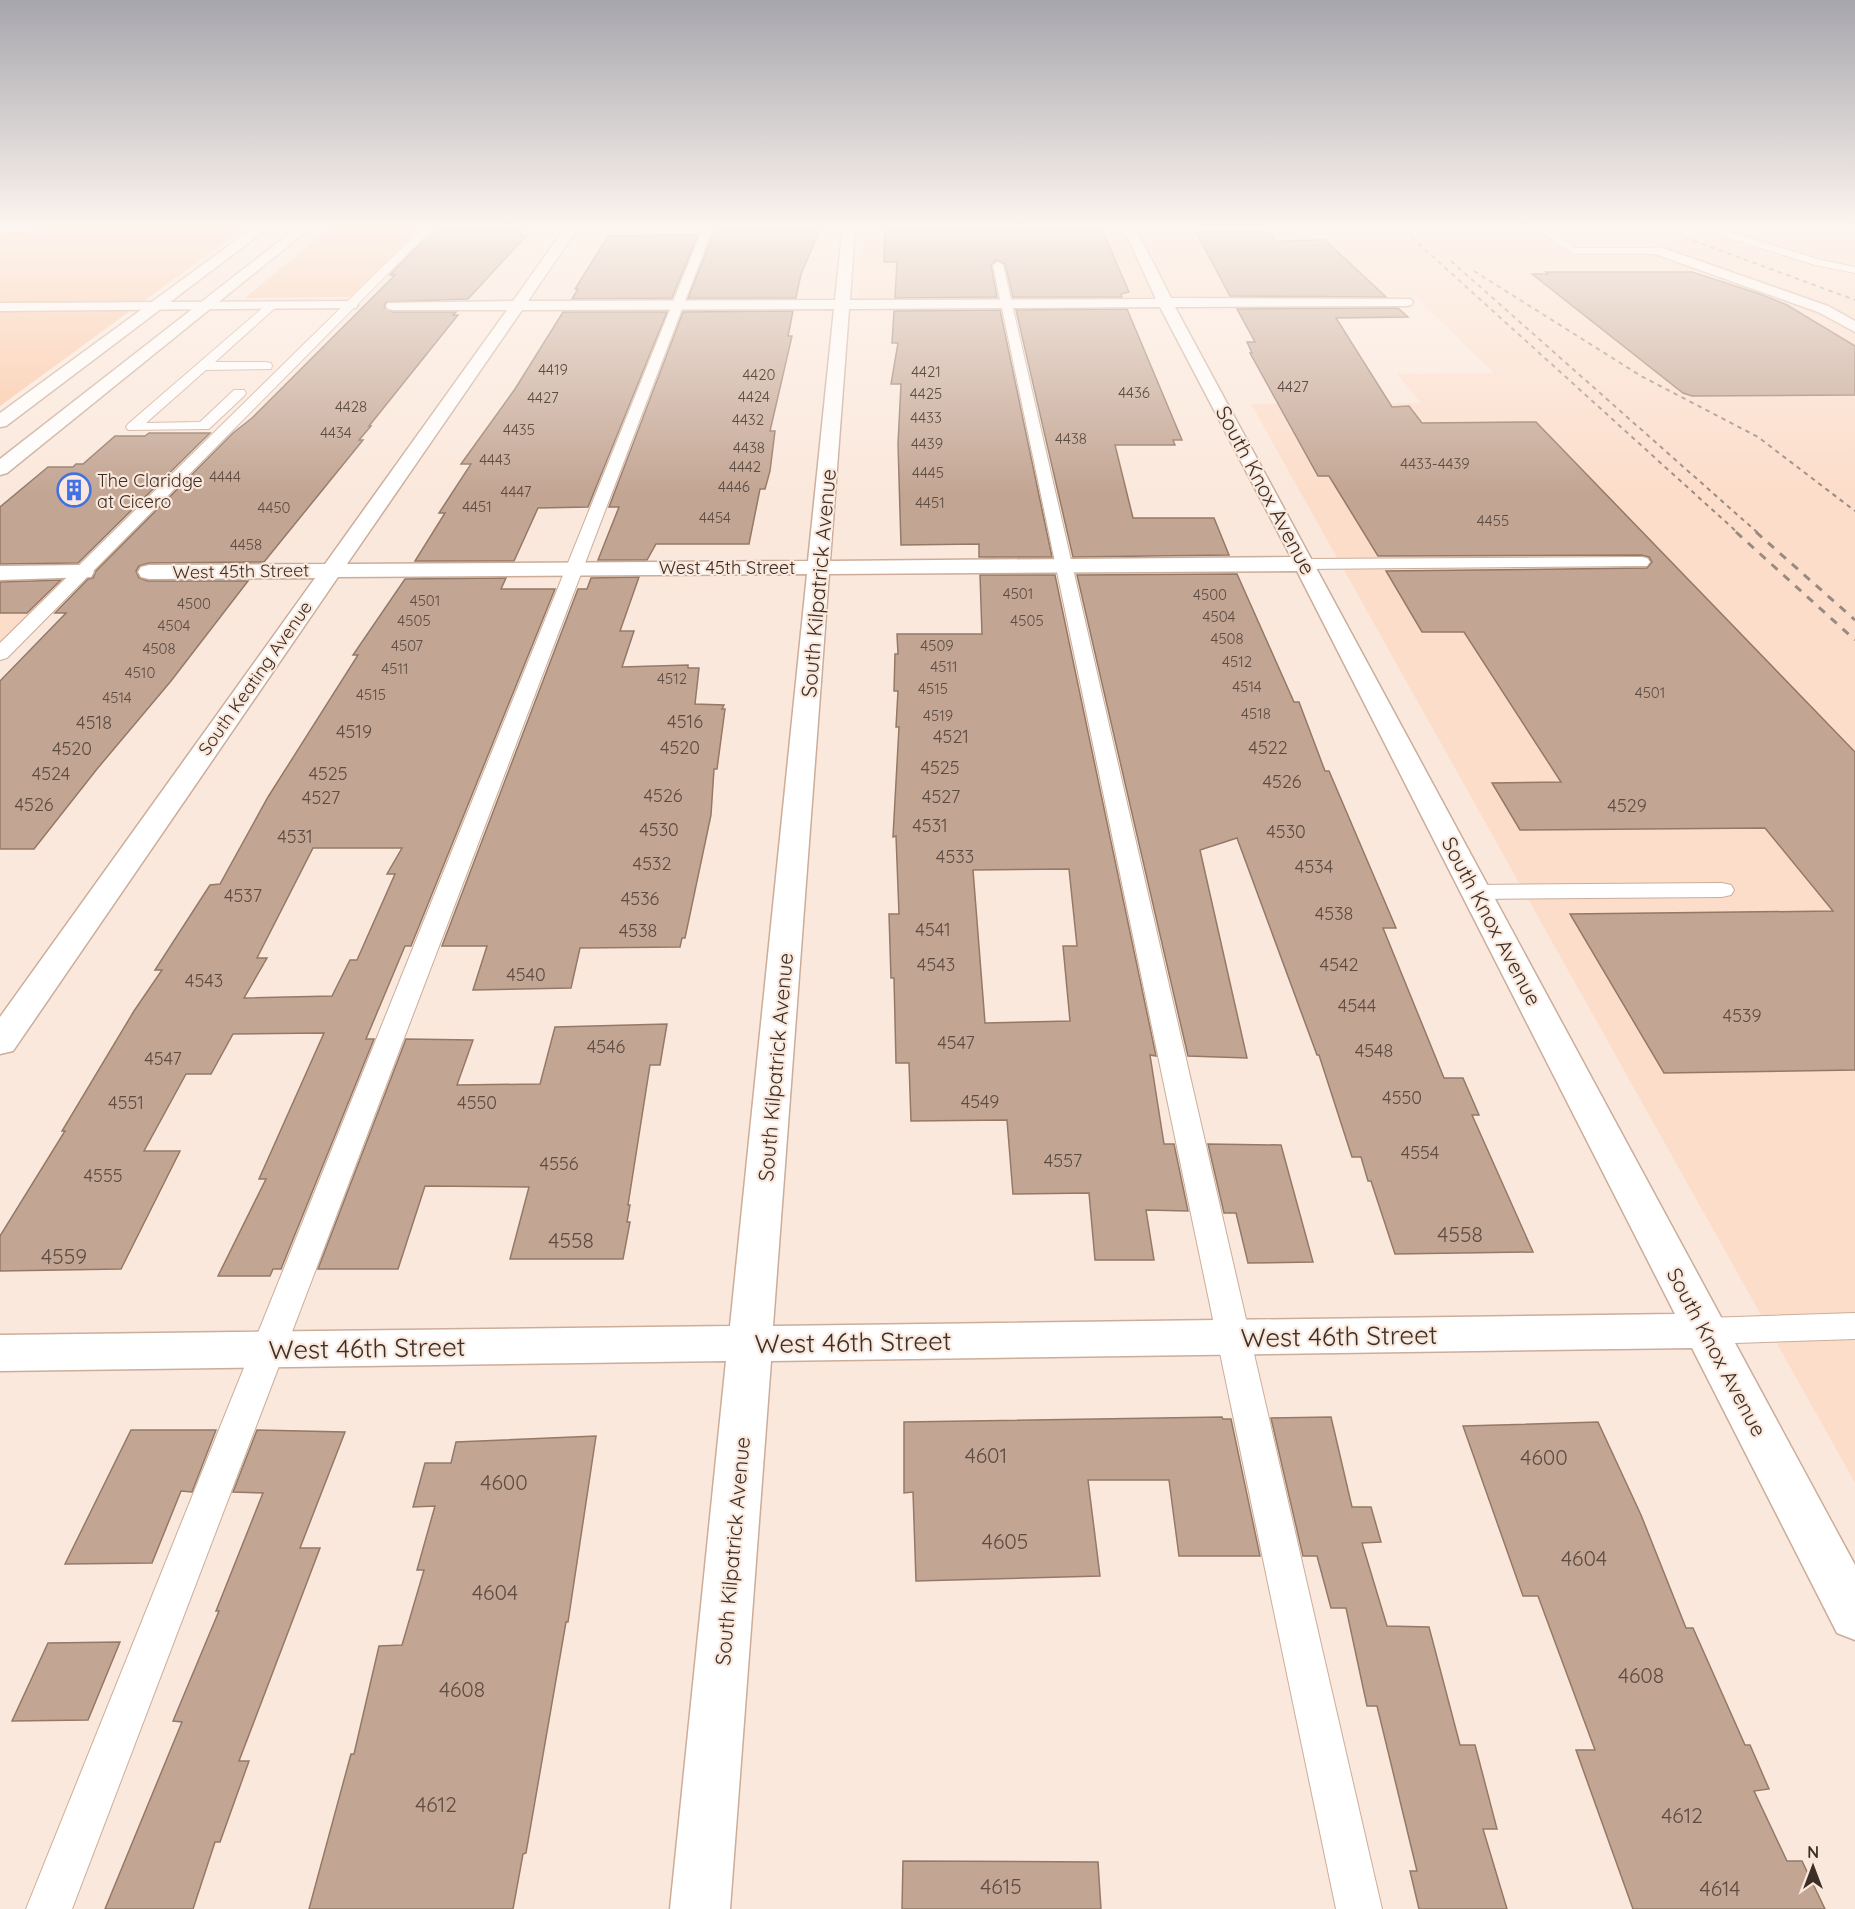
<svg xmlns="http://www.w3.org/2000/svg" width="1855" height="1909" font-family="Quicksand,sans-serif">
	<rect width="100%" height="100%" fill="#fbe8dc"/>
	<g fill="#fcddca">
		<polygon points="863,225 1855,225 1855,1483 1251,404 1421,403 1397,374 1494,373 1415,296 858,299"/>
		<polygon points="55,591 0,645 0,592"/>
	</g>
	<g fill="#fbc5a2">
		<polygon points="0,225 248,225 0,406"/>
		<polygon points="333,225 421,225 351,297 245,298"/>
	</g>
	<g fill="#c3a593" stroke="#947967" stroke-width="1.5" fill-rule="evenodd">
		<polygon points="443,225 528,225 519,236 526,236 468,299 386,302 384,307 393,312 456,312 453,315 458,315 369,426 371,426 359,440 363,440 264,562 149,563 139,566 136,571 139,578 148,581 248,581 171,681 97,769 34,849 0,849 0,681 66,613 55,613 88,579 93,578 96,571 233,433 252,418 395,275 390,275 416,248"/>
		<polygon points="720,225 822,225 801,274 796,298 688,298 713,235"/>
		<polygon points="885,225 1100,225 1129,292 1121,294 1122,297 1013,297 1005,264 997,260 991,265 997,297 895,298 897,262 884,262"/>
		<polygon points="1196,232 1258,232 1270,233 1276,241 1325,240 1386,297 1230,296"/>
		<polygon points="675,235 698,235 672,298 572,299 578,289 575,289 608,236"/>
		<polygon points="1546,272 1692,272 1760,294 1787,305 1855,346 1855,395 1692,396 1683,393 1532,274 1548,274"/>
		<polygon points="1398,308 1408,317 1336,318 1392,407 1409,406 1422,423 1536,422 1855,752 1855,1070 1664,1073 1570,914 1833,911 1765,828 1520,830 1492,783 1561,782 1464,632 1422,632 1386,571 1647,568 1652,562 1649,557 1641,555 1378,556 1329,476 1318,476 1250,353 1252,353 1247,342 1255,342 1237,309"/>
		<polygon points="1127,309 1182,440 1173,440 1175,445 1115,445 1133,518 1214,518 1229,555 1073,557 1016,310"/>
		<polygon points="1000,310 1052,557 979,557 979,544 901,545 898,444 901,384 891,384 898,343 892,343 894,311"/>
		<polygon points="793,311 788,336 792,336 770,431 775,431 770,471 765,489 760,489 749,544 656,544 647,560 598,560 619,507 609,507 683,312"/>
		<polygon points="563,312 667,312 588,507 538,508 514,561 415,561 445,513 439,513 471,464 461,464 515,389"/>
		<polygon points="149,433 210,433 78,563 0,564 0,507 48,467 73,467 76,464 83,464 115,436 145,436"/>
		<polygon points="1237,574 1294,702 1299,702 1325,771 1329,771 1396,928 1383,928 1444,1078 1463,1078 1479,1115 1472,1115 1533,1252 1395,1254 1371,1181 1368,1181 1361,1157 1352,1157 1319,1055 1317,1055 1237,838 1200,850 1247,1058 1188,1056 1077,575"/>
		<path d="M980,575H1055L1156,1056L1150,1055L1164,1144H1174L1188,1211L1146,1210L1154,1260H1095L1089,1193L1013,1194L1007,1120L911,1121L909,1063H896L894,978H891L889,914H899L896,836L893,837L899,727H896L898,691H894L895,654H898L897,634H982ZM1069,869L1077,946H1063L1070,1021L985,1023L973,870Z"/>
		<polygon points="639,577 620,631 634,631 622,667 688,665 688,668 699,668 695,704 724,705 722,709 725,709 717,769 714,769 711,815 685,938 682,938 680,947 580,948 571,988 473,990 487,946 442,946 578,589 587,589 591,578"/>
		<path d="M506,578L501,589H555L411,946H405L366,1039H374L281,1269H273L270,1276H218L266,1179H259L324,1033L233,1034L211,1074H186L144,1151H180L121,1269L0,1271V1236L65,1131H62L134,1011L162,970H155L210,885L220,884L268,797L358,655H353L405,579ZM313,848H402L387,874H395L357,960H350L332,996L244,998L267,958H257Z"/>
		<polygon points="61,580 27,613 0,613 0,582"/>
		<polygon points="667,1024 660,1065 650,1065 628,1205 630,1205 627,1222 630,1222 623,1259 510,1259 529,1187 425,1186 398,1269 318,1269 406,1039 473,1040 457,1085 540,1084 555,1027"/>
		<polygon points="1208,1144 1281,1145 1313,1262 1248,1263 1236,1213 1224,1213"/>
		<polygon points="1222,1417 1223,1419 1231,1419 1260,1556 1179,1556 1169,1480 1088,1480 1100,1576 916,1581 913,1492 904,1493 904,1422"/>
		<polygon points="1331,1417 1352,1507 1371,1507 1381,1542 1362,1543 1387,1626 1429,1627 1460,1745 1475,1745 1497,1829 1483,1829 1507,1909 1419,1909 1410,1871 1417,1871 1377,1706 1367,1706 1346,1608 1331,1608 1317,1556 1303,1556 1271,1418"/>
		<polygon points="1598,1422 1641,1515 1686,1628 1693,1628 1745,1745 1750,1745 1769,1789 1754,1791 1787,1861 1802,1861 1825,1909 1633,1909 1576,1750 1595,1750 1538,1596 1523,1596 1463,1426"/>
		<polygon points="131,1430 216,1430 192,1492 181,1491 152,1563 65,1564"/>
		<polygon points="257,1430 345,1432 300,1548 320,1548 239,1761 249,1761 220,1842 215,1842 193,1909 105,1909 182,1722 173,1721 219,1611 216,1611 263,1493 233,1492"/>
		<polygon points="596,1436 568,1622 566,1622 526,1853 523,1854 513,1909 309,1909 351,1754 354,1754 379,1646 402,1645 424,1570 417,1570 435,1506 413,1507 425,1463 451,1463 456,1442"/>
		<polygon points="120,1642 88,1720 12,1721 48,1643"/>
		<polygon points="903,1861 1098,1862 1101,1909 902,1909"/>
	</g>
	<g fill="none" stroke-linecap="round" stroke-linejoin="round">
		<g stroke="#cbad9a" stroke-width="2">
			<g id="lane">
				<polygon points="425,225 436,225 7,658 0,660 0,643"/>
				<polygon points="704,225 714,225 72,1909 26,1909"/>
				<polygon points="1530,225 1542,225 1576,248 1660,248 1665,251 1660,254 1574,254"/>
				<polygon points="1720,229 1821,260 1855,267 1855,273 1815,265 1716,234 1715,232"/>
				<polygon points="998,262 1003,265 1382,1909 1336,1909 993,265"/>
				<polygon points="271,303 275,304 275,308 215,362 266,362 271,363 272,366 271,369 206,370 146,423 200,422 234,390 244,390 246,393 244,396 209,429 128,430 126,427 128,424 267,304"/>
				<polygon points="1641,557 1647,558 1650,562 1647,566 1305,569 1299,568 1296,564 1299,560 1305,559"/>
				<polygon points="1722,883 1731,885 1734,890 1731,895 1722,897 1477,899 1468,897 1465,892 1468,887 1477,885"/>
				<polygon points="1855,1313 1855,1339 1706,1344 1694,1340 1689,1331 1694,1322 1706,1318"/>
			</g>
		</g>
		<g stroke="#cbad9a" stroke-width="3">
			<g id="street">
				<polygon points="44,225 38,229 0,234 0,226"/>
				<path d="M567,225H580L528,301L835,300L843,225H855L850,300L1156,299L1122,225H1134L1171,298L1411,299L1413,302L1411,305L1406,306L1175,307L1855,1565V1640L1837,1633L1692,1348L771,1361L730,1909H670L726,1361L0,1371V1335L730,1326L807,574L338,577L13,1051L0,1054V1017L315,578L149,579L141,577L138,572L141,567L149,565L325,564L507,310H393L388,309L386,306L388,303L513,301ZM1160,307L1291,557L830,561L849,309ZM834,309L808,561L347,564L522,310ZM1297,571L1675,1314L773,1326L829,574Z"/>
				<polygon points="1660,247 1828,306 1855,321 1855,332 1818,312 1655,254 1653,251 1655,248"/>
				<polygon points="351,301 358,305 356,308 0,311 0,303"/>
				<polygon points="83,565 91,567 94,572 91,577 0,580 0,566"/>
			</g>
		</g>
		<g stroke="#cbad9a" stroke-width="3">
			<g id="primary">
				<polygon points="257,225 272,225 6,426 0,427 0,413"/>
				<polygon points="300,225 314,225 7,473 0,475 0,459"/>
			</g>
		</g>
		<use href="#lane" fill="#fff" fill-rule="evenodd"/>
		<use href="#street" fill="#fff" fill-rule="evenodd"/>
		<use href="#primary" fill="#fff" fill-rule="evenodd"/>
		<g stroke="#998a80" stroke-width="2" stroke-dasharray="4.5 4.5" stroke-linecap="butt">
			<polyline points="1398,225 1738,533"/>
			<polyline points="1651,225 1855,300"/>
			<polyline points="1451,261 1758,533"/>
			<polyline points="1474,271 1641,376 1758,437 1855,511"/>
		</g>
		<g stroke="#998a80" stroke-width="3" stroke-dasharray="8 8" stroke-linecap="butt">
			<polyline points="1736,532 1855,640"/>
			<polyline points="1756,532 1855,620"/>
		</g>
	</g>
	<linearGradient id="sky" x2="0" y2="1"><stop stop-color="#a7a6ad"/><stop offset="0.46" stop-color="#fdf5ef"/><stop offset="1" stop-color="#fdf5ef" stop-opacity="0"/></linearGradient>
	<rect width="1855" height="493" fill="url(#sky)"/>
	<defs>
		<g id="building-ring" transform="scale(1.725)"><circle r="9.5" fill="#fbe8dc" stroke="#4171e2" stroke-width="1.5"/><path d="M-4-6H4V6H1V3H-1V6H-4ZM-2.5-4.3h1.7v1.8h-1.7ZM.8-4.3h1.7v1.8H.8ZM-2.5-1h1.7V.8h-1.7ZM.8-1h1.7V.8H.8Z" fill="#4171e2"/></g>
	</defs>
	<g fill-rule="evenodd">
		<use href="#building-ring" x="74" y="490"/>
	</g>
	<g text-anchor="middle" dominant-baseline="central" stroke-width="4.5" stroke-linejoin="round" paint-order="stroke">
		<g font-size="15" fill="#5d4c42">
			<text x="553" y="369">4419</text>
			<text x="926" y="371">4421</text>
			<text x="759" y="374">4420</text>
			<text x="1293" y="386">4427</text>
			<text x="1134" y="392">4436</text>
			<text x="926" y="393">4425</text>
			<text x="754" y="396">4424</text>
			<text x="543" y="397">4427</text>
			<text x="351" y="406">4428</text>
			<text x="926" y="417">4433</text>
			<text x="748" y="419">4432</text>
			<text x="519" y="429">4435</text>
			<text x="336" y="432">4434</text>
			<text x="1071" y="438">4438</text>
			<text x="927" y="443">4439</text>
			<text x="749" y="447">4438</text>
			<text x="495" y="459">4443</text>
			<text x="1435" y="463">4433-4439</text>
			<text x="745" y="466">4442</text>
			<text x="928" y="472">4445</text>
			<text x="225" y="476">4444</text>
			<text x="734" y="486">4446</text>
			<text x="516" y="491">4447</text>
			<text x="930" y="502">4451</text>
			<text x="477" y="506">4451</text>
			<text x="274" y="507">4450</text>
			<text x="715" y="517">4454</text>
			<text x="1493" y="520">4455</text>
			<text x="246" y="544">4458</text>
			<text x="1018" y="593">4501</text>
			<text x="1210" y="594">4500</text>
			<text x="425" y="600">4501</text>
			<text x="194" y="603">4500</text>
			<text x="1219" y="616">4504</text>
			<text x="414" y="620">4505</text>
			<text x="1027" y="620">4505</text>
			<text x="174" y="625">4504</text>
			<text x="1227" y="638">4508</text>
			<text x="407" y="645">4507</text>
			<text x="937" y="645">4509</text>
			<text x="159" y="648">4508</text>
			<text x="1237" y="661">4512</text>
			<text x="944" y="666">4511</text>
			<text x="395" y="668">4511</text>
			<text x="140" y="672">4510</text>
			<text x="672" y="678">4512</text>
			<text x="1247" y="686">4514</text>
			<text x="933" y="688">4515</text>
			<text x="1650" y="692">4501</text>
			<text x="371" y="694">4515</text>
			<text x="117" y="697">4514</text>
			<text x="1256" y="713">4518</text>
			<text x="938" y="715">4519</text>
		</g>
		<g font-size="18" fill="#3b2f27" stroke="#fbe8dc" text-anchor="start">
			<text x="97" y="480">The Claridge<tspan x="97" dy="21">at Cicero</tspan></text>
		</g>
		<g font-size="18" fill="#3b2f27" stroke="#fbe8dc">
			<text x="727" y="567">West 45th Street</text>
			<text transform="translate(241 571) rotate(-1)">West 45th Street</text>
			<text transform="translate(255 678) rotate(-55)">South Keating Avenue</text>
		</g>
		<g font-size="18" fill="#5d4c42">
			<text x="685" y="721">4516</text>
			<text x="94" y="722">4518</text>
			<text x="354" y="731">4519</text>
			<text x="951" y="736">4521</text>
			<text x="680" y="747">4520</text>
			<text x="1268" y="747">4522</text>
			<text x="72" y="748">4520</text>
			<text x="940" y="767">4525</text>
			<text x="51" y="773">4524</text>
			<text x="328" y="773">4525</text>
			<text x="1282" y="781">4526</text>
			<text x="663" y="795">4526</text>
			<text x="941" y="796">4527</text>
			<text x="321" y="797">4527</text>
			<text x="34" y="804">4526</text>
			<text x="1627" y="805">4529</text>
			<text x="930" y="825">4531</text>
			<text x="659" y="829">4530</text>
			<text x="1286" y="831">4530</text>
			<text x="295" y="836">4531</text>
			<text x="955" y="856">4533</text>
			<text x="652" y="863">4532</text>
			<text x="1314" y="866">4534</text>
			<text x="243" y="895">4537</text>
			<text x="640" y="898">4536</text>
			<text x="1334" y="913">4538</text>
			<text x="933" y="929">4541</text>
			<text x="638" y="930">4538</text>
			<text x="936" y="964">4543</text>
			<text x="1339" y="964">4542</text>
			<text x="526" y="974">4540</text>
			<text x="204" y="980">4543</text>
			<text x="1357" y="1005">4544</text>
			<text x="1742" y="1015">4539</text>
			<text x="956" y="1042">4547</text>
			<text x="606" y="1046">4546</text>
			<text x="1374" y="1050">4548</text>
			<text x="163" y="1058">4547</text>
			<text x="1402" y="1097">4550</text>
			<text x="980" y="1101">4549</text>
			<text x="126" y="1102">4551</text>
			<text x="477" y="1102">4550</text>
			<text x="1420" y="1152">4554</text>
			<text x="1063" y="1160">4557</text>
			<text x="559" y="1163">4556</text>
			<text x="103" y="1175">4555</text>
		</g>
		<g font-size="21" fill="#3b2f27" stroke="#fbe8dc">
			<text transform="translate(1266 490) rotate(62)">South Knox Avenue</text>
			<text transform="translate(818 583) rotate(-85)">South Kilpatrick Avenue</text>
			<text transform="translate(1492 921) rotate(62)">South Knox Avenue</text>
			<text transform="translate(775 1067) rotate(-85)">South Kilpatrick Avenue</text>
			<text transform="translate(1717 1352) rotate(62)">South Knox Avenue</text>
			<text transform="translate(732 1551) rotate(-85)">South Kilpatrick Avenue</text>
		</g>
		<g font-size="21" fill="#5d4c42">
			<text x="1460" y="1234">4558</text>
			<text x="571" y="1240">4558</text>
			<text x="64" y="1256">4559</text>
			<text x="986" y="1455">4601</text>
			<text x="1544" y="1457">4600</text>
			<text x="504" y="1482">4600</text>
			<text x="1005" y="1541">4605</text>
			<text x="1584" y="1558">4604</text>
			<text x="495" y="1592">4604</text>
			<text x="1641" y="1675">4608</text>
			<text x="462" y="1689">4608</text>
			<text x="436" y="1804">4612</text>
			<text x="1682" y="1815">4612</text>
			<text x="1001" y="1886">4615</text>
			<text x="1720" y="1888">4614</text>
		</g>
		<g font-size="26" fill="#3b2f27" stroke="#fbe8dc">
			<text transform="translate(1339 1336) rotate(-1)">West 46th Street</text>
			<text transform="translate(853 1342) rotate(-1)">West 46th Street</text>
			<text transform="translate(367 1348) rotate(-1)">West 46th Street</text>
		</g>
	</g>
	<g transform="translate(1813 1867)" stroke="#fbe8dc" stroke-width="4.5" paint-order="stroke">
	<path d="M0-4.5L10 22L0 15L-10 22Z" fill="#3b2f27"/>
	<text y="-9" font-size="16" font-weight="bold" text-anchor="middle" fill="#3b2f27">N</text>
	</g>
</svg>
